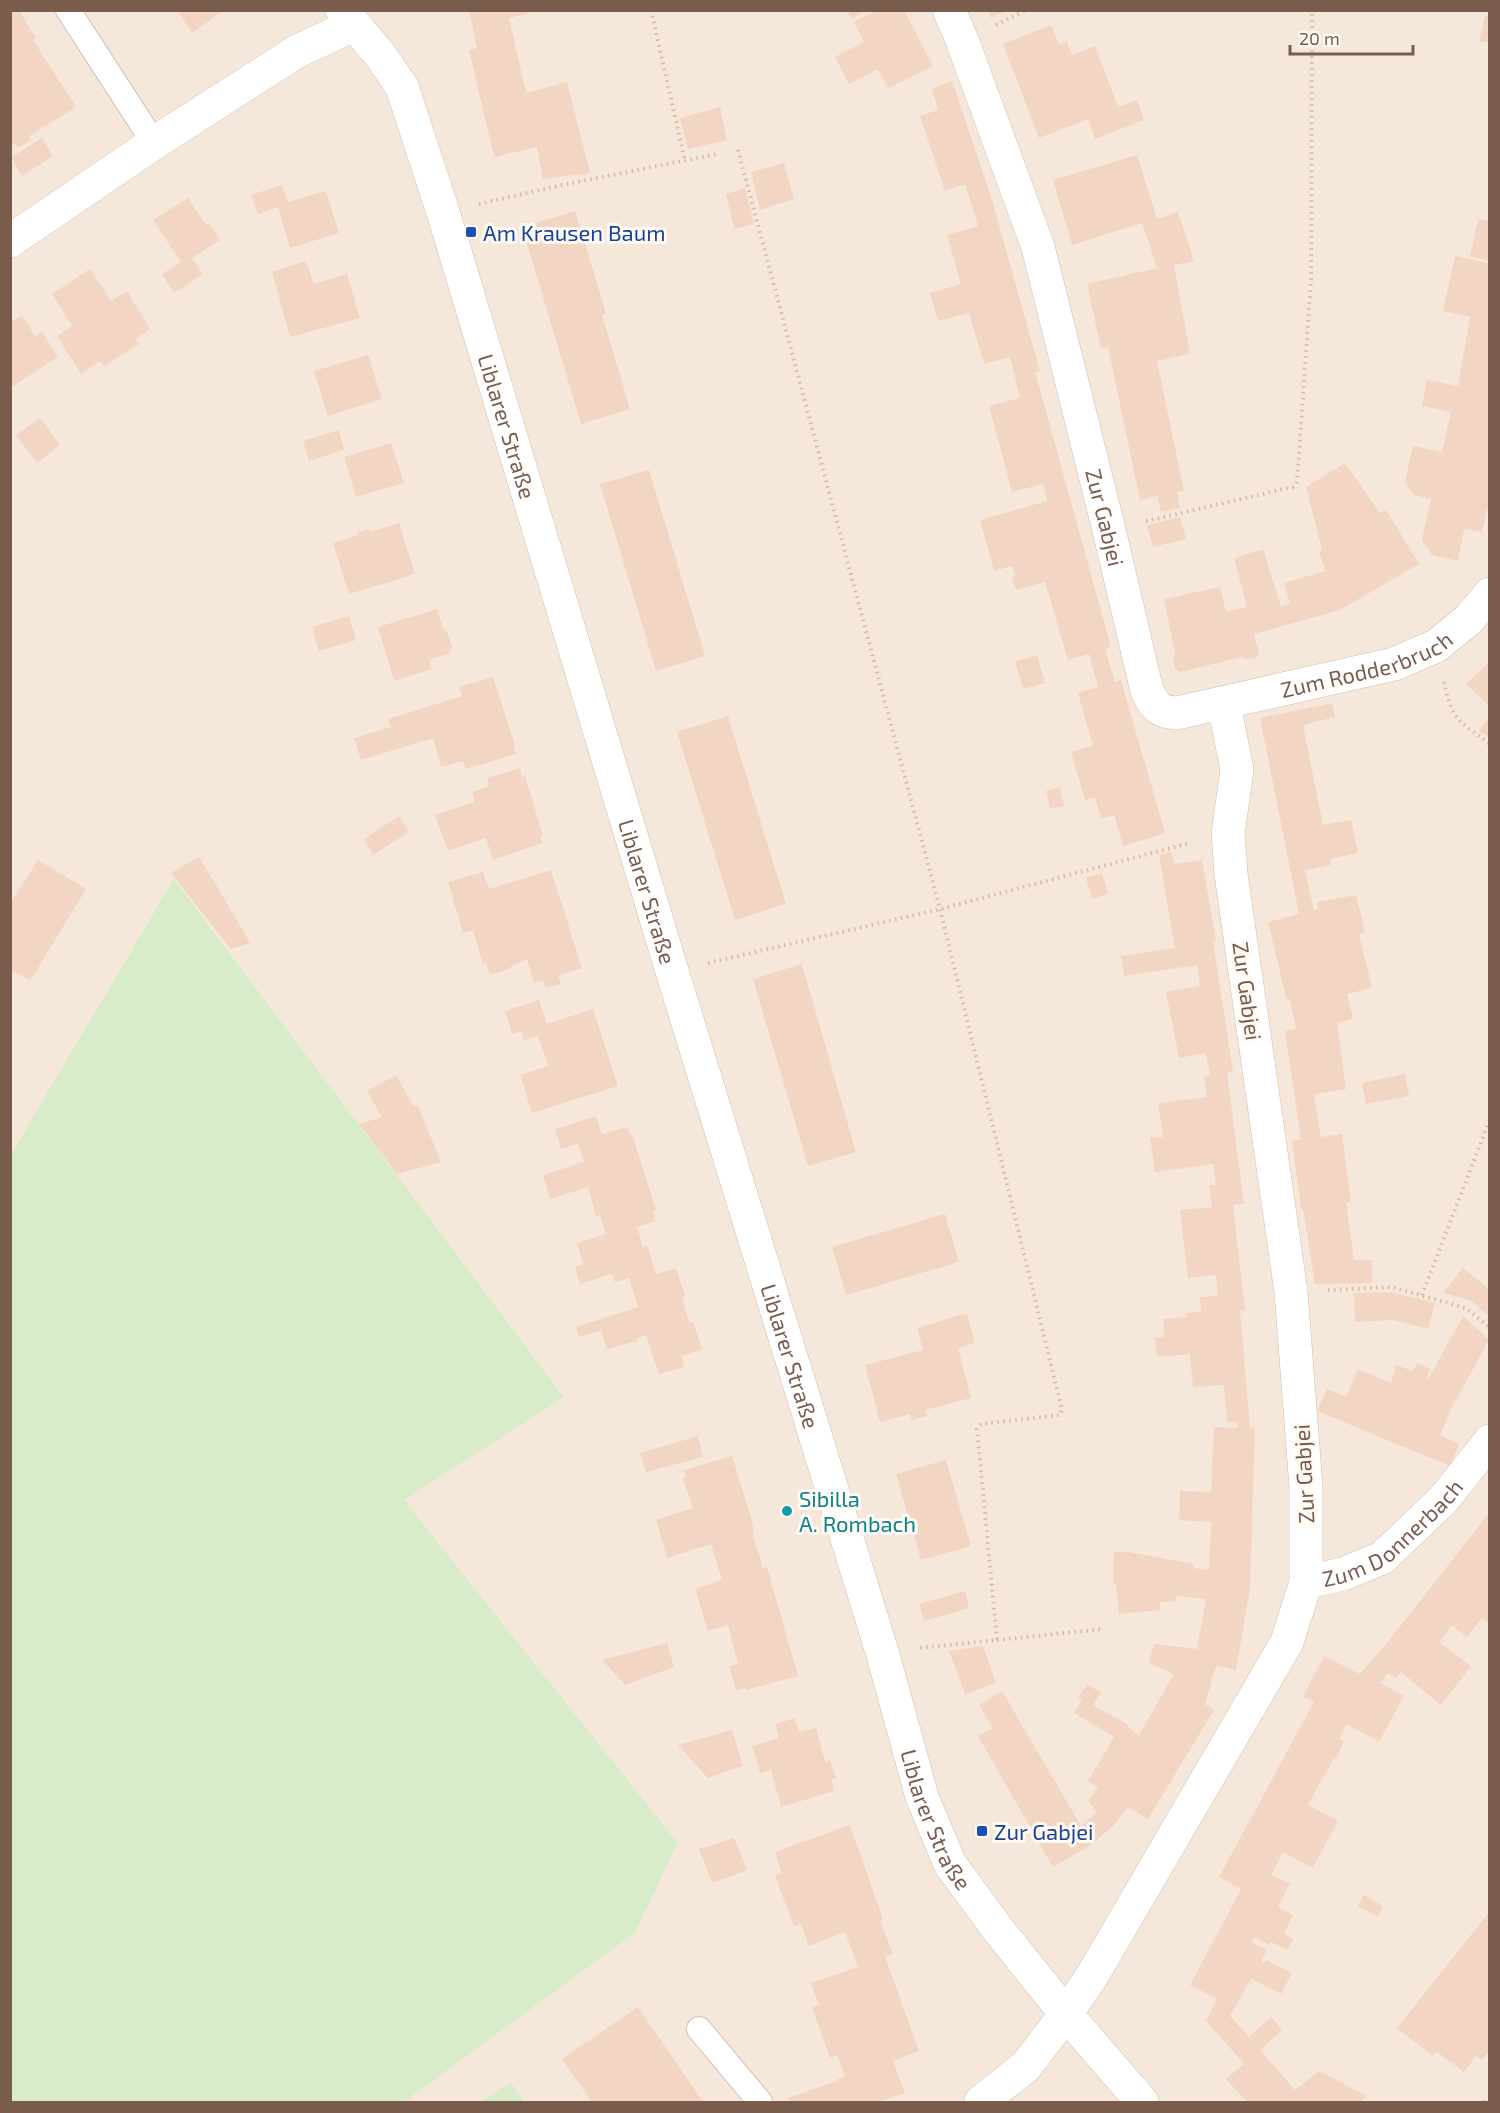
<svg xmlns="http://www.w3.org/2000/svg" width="1500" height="2113" font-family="'Exo 2',sans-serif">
	<rect width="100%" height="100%" fill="#fdf6ec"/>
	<polygon fill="#f5e8da" points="11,11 1489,11 1489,2102 404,2102 635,1933 678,1843 403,1499 564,1397 175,880 11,1154"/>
	<g fill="#d8ecc9">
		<polygon points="174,879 564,1397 404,1500 678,1843 635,1933 404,2102 11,2102 11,1154"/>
		<polygon points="511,2083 524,2102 480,2102"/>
	</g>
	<g fill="#f3d5c3">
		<polygon points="10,10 19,10 36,38 33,40 76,107 29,136 31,140 18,148 15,144 10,146"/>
		<polygon points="177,10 224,10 192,33"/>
		<polygon points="469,10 530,10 530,13 509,18 526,93 567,82 590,173 543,179 537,147 494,157 469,50 477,48"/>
		<polygon points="846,10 866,10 852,19"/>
		<polygon points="878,10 904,10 933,66 888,88 878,69 849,84 835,57 864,42 854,22"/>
		<polygon points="988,10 1008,10 991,18"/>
		<polygon points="1485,16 1490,17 1490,43 1479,41"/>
		<polygon points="1051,25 1059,45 1067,42 1072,55 1095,46 1118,107 1137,100 1144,120 1095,139 1088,119 1039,138 1003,44"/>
		<polygon points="952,81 992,200 1040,371 1035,372 1041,393 1111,647 1105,649 1115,682 1121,680 1165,833 1123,846 1114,815 1101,819 1095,797 1085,800 1071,752 1093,746 1078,693 1098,687 1089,654 1068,660 1045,582 1016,590 1012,577 1015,576 1012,566 994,571 980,520 1047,501 1043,484 1012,492 989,406 1020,398 1010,357 984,364 969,313 938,321 930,293 961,284 947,235 978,226 965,184 945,191 920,116 938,110 932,89"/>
		<polygon points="720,107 727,140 688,149 680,118"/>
		<polygon points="42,138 53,156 22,176 11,157"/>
		<polygon points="1137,155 1157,219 1178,212 1194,261 1174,265 1190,354 1157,361 1184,491 1177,492 1180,508 1161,512 1157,496 1140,500 1108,347 1101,348 1087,284 1157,268 1149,243 1142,223 1072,245 1053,180"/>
		<polygon points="784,163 794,199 760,210 751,172"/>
		<polygon points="282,185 288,202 326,191 339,233 290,248 278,207 258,214 251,195"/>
		<polygon points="745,188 754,224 734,229 726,194"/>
		<polygon points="188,198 206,225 209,223 220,240 192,258 203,274 174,293 162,274 181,262 153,220"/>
		<polygon points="575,211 606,313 602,315 630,409 581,424 522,227"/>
		<polygon points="1478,219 1490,221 1490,261 1470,257"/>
		<polygon points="1455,256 1490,263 1490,497 1482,532 1464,529 1458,561 1432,555 1422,540 1431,499 1414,495 1405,482 1413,446 1442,452 1451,412 1422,406 1427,380 1458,386 1470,317 1443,311"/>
		<polygon points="306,261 314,284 347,274 360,318 290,337 272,272"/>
		<polygon points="90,269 111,301 127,291 150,329 135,339 139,344 104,366 100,361 81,374 57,336 72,326 52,294"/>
		<polygon points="22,315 35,336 42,332 58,357 10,388 10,323"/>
		<polygon points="368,355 382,399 328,416 314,371"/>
		<polygon points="40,418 60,445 37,463 16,435"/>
		<polygon points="339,430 344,450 309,461 303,441"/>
		<polygon points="391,443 404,483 356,497 344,457"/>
		<polygon points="1345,463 1380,513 1386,510 1419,564 1340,610 1254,634 1259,654 1256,658 1245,659 1242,657 1180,672 1175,669 1173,657 1175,654 1164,599 1220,587 1226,612 1247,607 1234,558 1263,549 1281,607 1290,604 1284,583 1325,571 1319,551 1322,550 1306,487"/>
		<polygon points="649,470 705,656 656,671 600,484"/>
		<polygon points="1180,517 1186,539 1153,547 1147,525"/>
		<polygon points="399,523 415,574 349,594 333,543 358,535 357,533 369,529 370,532"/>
		<polygon points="437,609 443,629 447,632 452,647 450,653 429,660 432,669 394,681 378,627"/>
		<polygon points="349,616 356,640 319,651 312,627"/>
		<polygon points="1037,655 1045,683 1023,689 1015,662"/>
		<polygon points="1490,661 1490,707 1466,684"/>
		<polygon points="493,677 515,745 513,746 516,754 466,769 463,761 441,767 433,738 361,760 354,738 391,727 388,719 462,696 459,687"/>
		<polygon points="1332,703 1335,717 1303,725 1323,825 1351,820 1358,853 1330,859 1331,865 1305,870 1314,911 1318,909 1317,902 1356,895 1365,932 1359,934 1372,988 1347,994 1353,1018 1337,1023 1346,1089 1314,1094 1321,1137 1342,1134 1351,1202 1346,1202 1354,1260 1372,1260 1372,1283 1315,1284 1303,1209 1301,1209 1292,1141 1301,1139 1285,1031 1296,1029 1290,1000 1287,1001 1268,922 1299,914 1260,718"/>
		<polygon points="1490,715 1490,738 1479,731"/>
		<polygon points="728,716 786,904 735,920 677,732"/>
		<polygon points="520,768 522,777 525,776 543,836 540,837 542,843 493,860 486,838 448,851 435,815 475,802 472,792 489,787 487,778"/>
		<polygon points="1060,787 1064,806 1050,809 1046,791"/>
		<polygon points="399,816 409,832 373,855 364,839"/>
		<polygon points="1171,852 1175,864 1202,860 1216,941 1213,941 1233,1072 1227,1073 1244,1204 1233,1205 1245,1310 1240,1310 1250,1428 1255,1429 1250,1589 1236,1670 1216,1666 1205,1704 1214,1710 1148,1819 1128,1807 1113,1826 1091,1845 1053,1867 978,1736 993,1728 979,1705 1002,1691 1081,1826 1097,1812 1088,1801 1098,1787 1088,1781 1114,1737 1074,1713 1082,1700 1078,1698 1087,1684 1101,1693 1093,1705 1127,1724 1131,1730 1139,1735 1174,1674 1149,1663 1154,1644 1197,1649 1206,1599 1176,1596 1175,1602 1160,1602 1160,1610 1119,1614 1116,1584 1113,1584 1114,1552 1129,1552 1178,1561 1194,1564 1193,1568 1209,1570 1211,1522 1179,1520 1180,1491 1211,1492 1214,1427 1238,1428 1236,1421 1227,1422 1224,1385 1193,1387 1190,1354 1157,1357 1155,1338 1164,1337 1163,1319 1186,1317 1186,1313 1201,1312 1200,1297 1218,1296 1216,1275 1188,1278 1180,1210 1212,1207 1209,1185 1216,1185 1213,1164 1155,1172 1150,1138 1163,1137 1158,1103 1207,1097 1204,1076 1210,1075 1206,1053 1179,1058 1166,992 1200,986 1197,965 1124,976 1121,956 1175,948 1159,855"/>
		<polygon points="199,857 225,900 250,943 231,949 171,873"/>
		<polygon points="38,860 86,889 30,981 10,969 10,904"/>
		<polygon points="551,870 582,968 558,976 561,984 546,988 543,981 534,983 527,959 511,966 511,968 490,975 486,963 483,964 473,930 463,933 448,882 483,872 489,889"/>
		<polygon points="1102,873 1108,894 1092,899 1086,878"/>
		<polygon points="802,964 856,1152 808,1166 753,979"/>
		<polygon points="539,1000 547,1024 593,1009 618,1086 532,1113 520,1075 548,1066 538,1036 524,1040 522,1031 512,1034 505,1011"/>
		<polygon points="1405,1074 1409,1096 1366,1104 1362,1083"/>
		<polygon points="396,1075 414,1107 418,1106 441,1162 397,1174 359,1124 382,1117 367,1091"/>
		<polygon points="596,1116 602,1134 627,1127 630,1135 632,1134 656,1210 653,1211 656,1221 637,1227 643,1247 647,1245 656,1274 676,1268 685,1296 682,1297 689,1322 693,1322 702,1349 681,1356 684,1367 659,1374 646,1335 637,1338 637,1341 607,1349 601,1330 579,1337 576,1327 638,1307 629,1278 615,1282 612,1274 580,1284 575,1267 583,1264 577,1243 606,1234 600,1215 596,1216 588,1187 550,1199 543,1175 584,1162 578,1144 561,1149 555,1129"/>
		<polygon points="945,1214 959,1262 846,1295 832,1247"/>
		<polygon points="1463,1268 1490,1290 1490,1317 1472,1301 1443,1293"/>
		<polygon points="1391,1292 1435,1303 1428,1329 1393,1320 1355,1322 1354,1293"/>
		<polygon points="967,1313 975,1343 958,1348 971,1398 925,1410 927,1416 912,1420 910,1414 880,1422 865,1365 923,1350 917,1328"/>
		<polygon points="1463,1316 1489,1340 1451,1409 1440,1435 1459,1444 1450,1466 1317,1411 1327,1389 1346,1397 1358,1369 1391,1383 1396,1365 1413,1371 1417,1363 1430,1369 1427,1377 1429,1378"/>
		<polygon points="698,1436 703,1457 646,1472 640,1453"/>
		<polygon points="732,1456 752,1521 754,1531 752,1531 763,1568 767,1567 798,1676 746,1690 745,1688 736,1690 729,1666 738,1664 728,1625 708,1631 695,1589 722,1580 711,1544 667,1558 656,1520 693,1508 683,1478 686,1477 684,1470"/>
		<polygon points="946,1460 971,1546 921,1560 896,1474"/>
		<polygon points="1490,1512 1490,1620 1488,1622 1482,1618 1467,1637 1452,1625 1439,1642 1471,1666 1441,1705 1401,1672 1395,1679 1388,1673 1380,1683 1404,1696 1379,1742 1347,1724 1339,1739 1344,1741 1336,1759 1334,1758 1308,1805 1338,1821 1313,1868 1283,1852 1271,1875 1290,1883 1278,1907 1293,1915 1284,1934 1293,1939 1288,1950 1271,1942 1269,1945 1255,1937 1252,1942 1267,1950 1261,1961 1264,1963 1266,1960 1292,1973 1281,1994 1251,1979 1230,2016 1249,2037 1271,2017 1282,2030 1260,2050 1295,2090 1319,2071 1367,2096 1360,2102 1247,2102 1226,2079 1244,2064 1206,2021 1217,1999 1190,1985 1241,1889 1219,1877 1314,1702 1303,1697 1324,1656 1360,1674 1387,1643"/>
		<polygon points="965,1591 969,1608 924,1621 919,1604"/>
		<polygon points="667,1643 674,1667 625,1685 602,1660"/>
		<polygon points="983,1646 996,1683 965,1694 949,1651"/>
		<polygon points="795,1718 799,1732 816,1728 825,1762 830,1760 836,1778 831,1780 834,1791 781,1807 771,1770 760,1773 752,1746 779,1738 775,1724"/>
		<polygon points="732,1730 743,1766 708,1778 678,1745"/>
		<polygon points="850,1825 883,1919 880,1920 893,1954 885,1957 919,2051 893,2061 905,2093 877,2102 790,2102 788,2098 838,2081 838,2079 845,2076 837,2055 830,2058 812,2007 819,2005 811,1983 858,1967 845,1932 809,1946 801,1924 794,1926 775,1876 782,1873 775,1852"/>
		<polygon points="734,1838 747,1870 712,1883 699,1849"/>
		<polygon points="1364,1895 1383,1906 1378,1917 1358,1906"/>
		<polygon points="1490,1911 1490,2050 1482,2060 1476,2056 1464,2072 1436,2051 1433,2056 1397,2028"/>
		<polygon points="638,2007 703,2102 592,2102 562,2059"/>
	</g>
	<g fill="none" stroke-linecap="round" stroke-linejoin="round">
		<g stroke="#d1beb0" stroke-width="26">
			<g id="service">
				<polyline points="68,10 154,143"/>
				<polyline points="699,2029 760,2102"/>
			</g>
		</g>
		<g stroke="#d1beb0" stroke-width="34">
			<g id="minor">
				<path id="s1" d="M342,10L381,56L402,87L443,212L672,971L883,1655L922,1797L950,1864L1000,1932L1066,2014L1142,2102"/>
				<path id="s2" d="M949,10L962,40L1038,247L1109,530L1147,691C1155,707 1159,712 1177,713L1394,664L1436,646L1468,620L1490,594"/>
				<polyline points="10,241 154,143 296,52 353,25"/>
				<path id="s3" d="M1306,1582L1343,1574L1382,1558L1443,1500L1490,1441"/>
				<polyline points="981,2102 1026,2066 1066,2014 1092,1976 1287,1642 1306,1582 1306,1487 1291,1292 1231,874 1228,833 1237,770 1224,704"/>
			</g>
		</g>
		<g stroke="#d9b8a5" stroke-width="4" stroke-dasharray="1.5 4.5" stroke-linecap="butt">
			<polyline points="651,10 685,161"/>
			<polyline points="996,25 1026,10"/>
			<polyline points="738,150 940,909 1062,1410 1060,1415 981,1424 977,1429 997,1640 919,1648"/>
			<polyline points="479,204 562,185 717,154"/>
			<polyline points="1146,521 1293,487 1297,482 1311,280 1312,10"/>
			<path d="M1444,682C1453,722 1458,720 1490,744"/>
			<polyline points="708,963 940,909 1190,843"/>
			<polyline points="1328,1290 1391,1287 1466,1308 1490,1328"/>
			<polyline points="1422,1295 1490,1119"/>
			<polyline points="997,1640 1104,1629"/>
			<polyline points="1485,2102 1490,2096"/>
		</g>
		<use href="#service" stroke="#fff" stroke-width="24"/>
		<use href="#minor" stroke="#fff" stroke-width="33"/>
	</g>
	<g fill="#1a4fb4" stroke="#fffaf3" stroke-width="2">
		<rect x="465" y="226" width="12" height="12" rx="3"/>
		<rect x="976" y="1825" width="12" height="12" rx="3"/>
	</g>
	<circle fill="#0f9aa8" stroke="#fffaf3" stroke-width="2" cx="787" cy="1511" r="6"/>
	<g text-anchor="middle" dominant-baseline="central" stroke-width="6" stroke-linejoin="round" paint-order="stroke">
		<g font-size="22" fill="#164399" stroke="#fffaf3" text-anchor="start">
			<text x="483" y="232">Am Krausen Baum</text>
			<text x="994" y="1831">Zur Gabjei</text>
		</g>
		<g font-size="22" fill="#7a5c4d" stroke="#fffaf3">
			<text stroke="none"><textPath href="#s1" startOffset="453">Liblarer Straße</textPath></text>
			<text stroke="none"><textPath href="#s2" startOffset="532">Zur Gabjei</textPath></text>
			<text stroke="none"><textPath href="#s2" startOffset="946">Zum Rodderbruch</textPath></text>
			<text stroke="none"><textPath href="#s1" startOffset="939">Liblarer Straße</textPath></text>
			<text transform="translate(1248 991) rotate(82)">Zur Gabjei</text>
			<text stroke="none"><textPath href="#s1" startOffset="1425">Liblarer Straße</textPath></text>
			<text transform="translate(1303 1474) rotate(-93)">Zur Gabjei</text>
			<text stroke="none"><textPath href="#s3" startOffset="102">Zum Donnerbach</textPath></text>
			<text stroke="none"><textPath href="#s1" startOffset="1911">Liblarer Straße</textPath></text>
		</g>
		<g font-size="22" fill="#0d838f" stroke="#fffaf3" text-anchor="start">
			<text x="799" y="1498">Sibilla<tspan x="799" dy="25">A. Rombach</tspan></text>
		</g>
	</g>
	<rect width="1500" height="2113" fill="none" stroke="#7a5c4d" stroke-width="24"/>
	<path d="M1290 45v9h123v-9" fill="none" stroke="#7a5c4d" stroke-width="3"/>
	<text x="1299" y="45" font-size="18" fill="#7a5c4d" stroke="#fffaf3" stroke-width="4.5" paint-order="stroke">20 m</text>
</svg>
